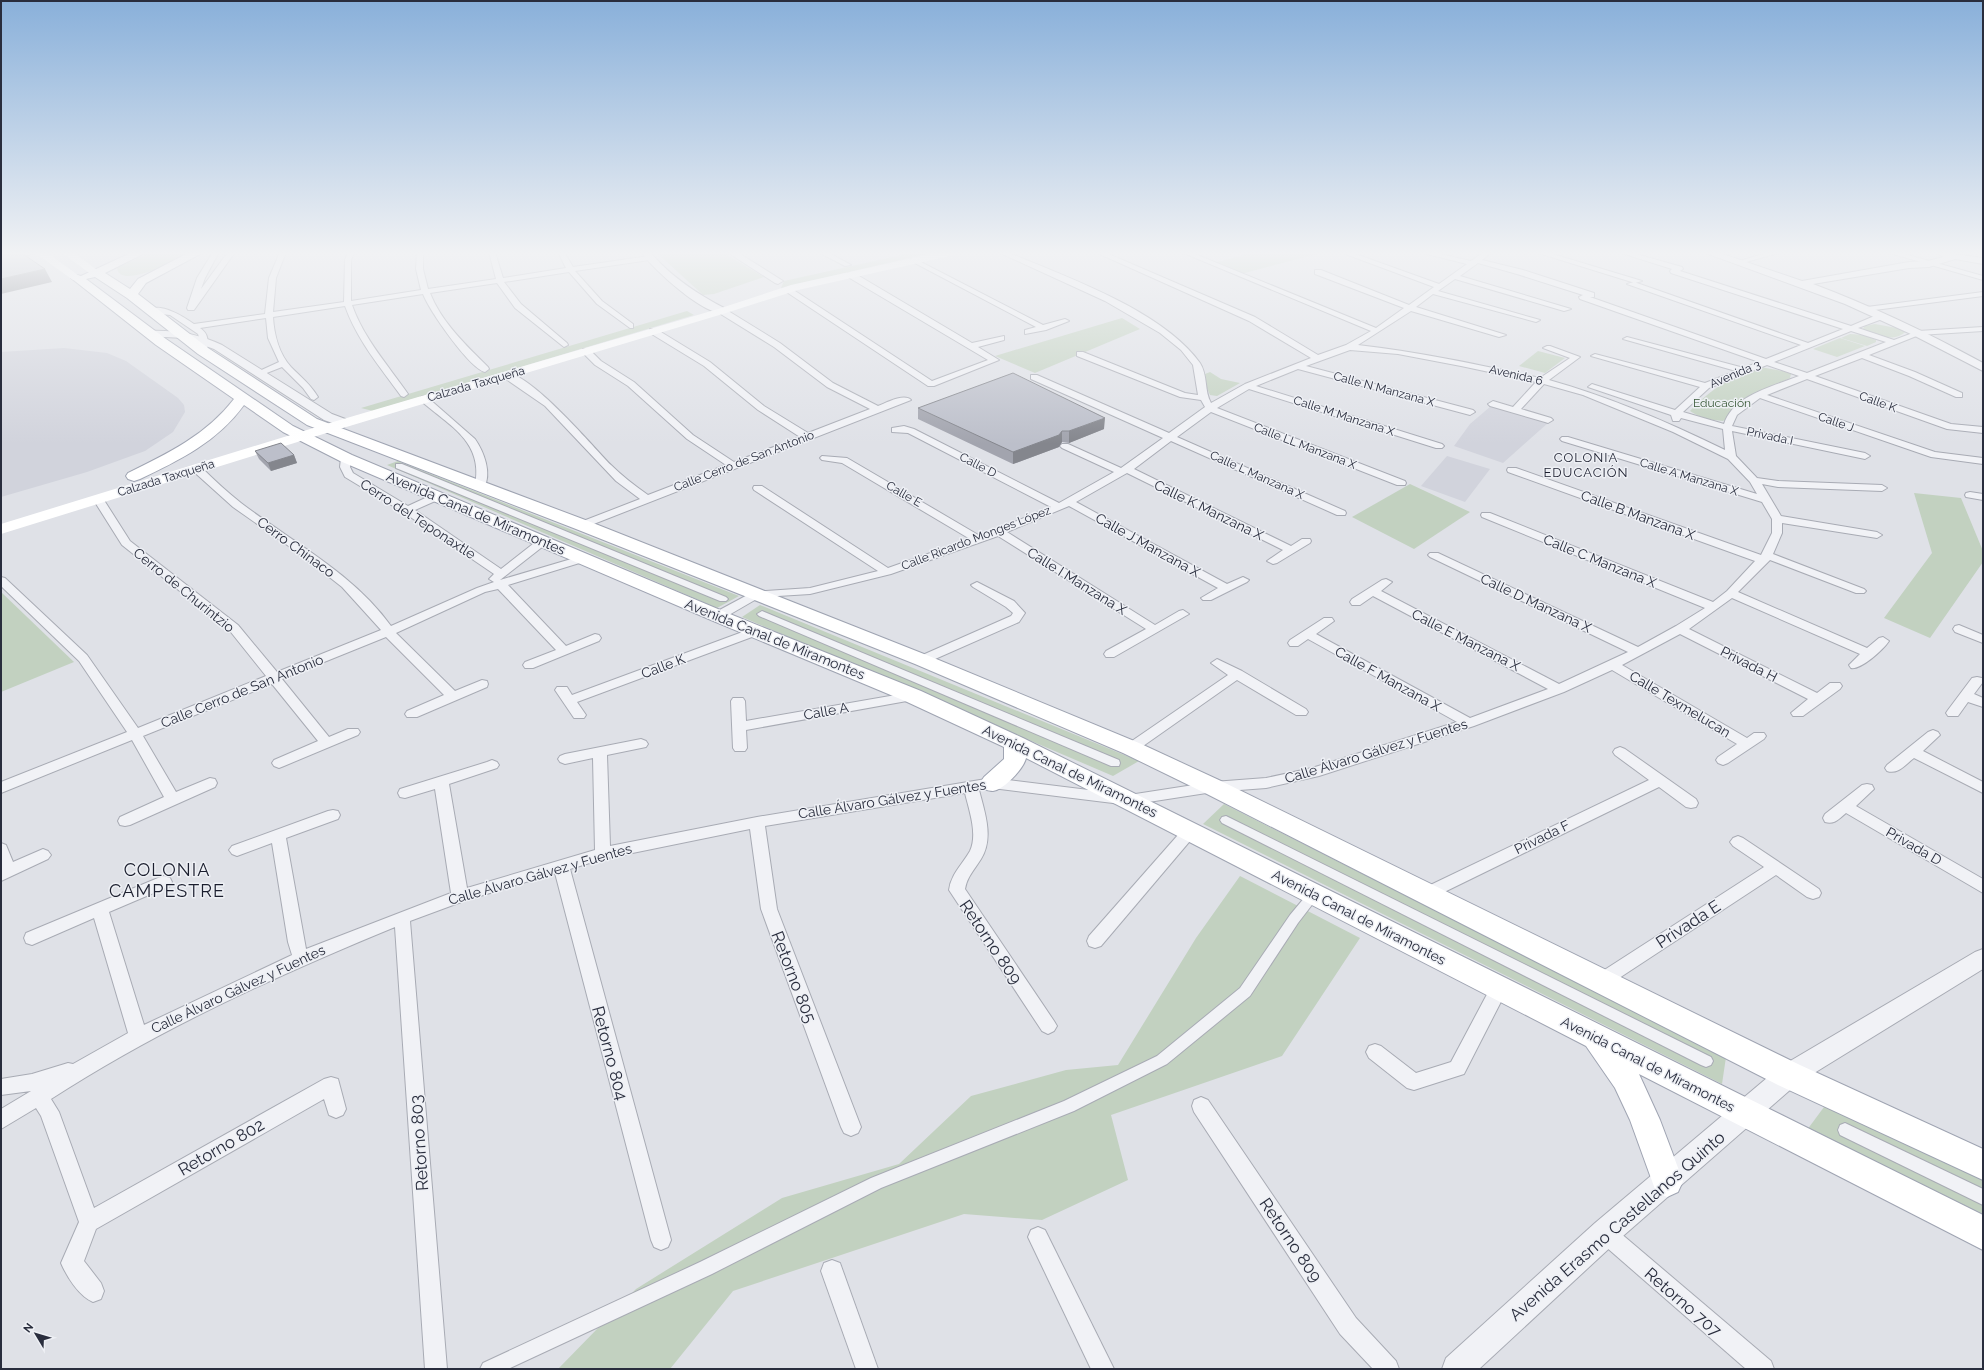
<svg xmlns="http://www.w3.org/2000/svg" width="1984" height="1370" font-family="Raleway,sans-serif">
	<rect width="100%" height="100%" fill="#dfe1e7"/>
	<g fill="#d1d3dc">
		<polygon points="64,348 107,353 126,361 178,398 184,405 185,412 173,432 145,451 87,472 1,497 1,352"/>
		<polygon points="1491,406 1548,423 1503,463 1454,446 1470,424"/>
		<polygon points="1447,456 1490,469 1465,502 1421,486"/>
	</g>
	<g fill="#c2d1c0">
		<path d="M151,252H192C180,258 120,291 117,268Z"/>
		<polygon points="656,252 722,252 764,277 714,294 703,295"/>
		<polygon points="915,252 934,252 781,288 784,281"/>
		<polygon points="1255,252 1324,252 1241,274 1214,263"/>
		<polygon points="687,311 694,315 373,411 361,408"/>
		<polygon points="1122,318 1140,329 1035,373 995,356"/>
		<path d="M1875,324L1897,328L1905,332C1894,343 1875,335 1862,330L1865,326Z"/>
		<polygon points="1850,334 1865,335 1876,340 1876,342 1867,346 1841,338"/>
		<polygon points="1840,338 1865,346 1837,357 1813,349"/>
		<polygon points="1538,351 1565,358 1545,373 1519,366"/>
		<path d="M1760,367L1783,371L1791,374L1790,378L1775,385L1723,421C1710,420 1701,418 1690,411C1712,388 1730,378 1760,367Z"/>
		<polygon points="1210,372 1221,379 1240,383 1217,396 1210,395 1207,388 1205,374"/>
		<polygon points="398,461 739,596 717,608 387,465"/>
		<polygon points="1410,484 1470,512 1414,549 1352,517"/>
		<polygon points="1914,493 1961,498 1983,551 1983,562 1930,638 1884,618 1932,553"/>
		<polygon points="1,592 74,662 1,692"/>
		<polygon points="760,605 1139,761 1113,776 742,617"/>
		<polygon points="1224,804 1726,1057 1722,1084 1203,824"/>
		<polygon points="1240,876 1360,938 1282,1056 1111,1115 1128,1180 1042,1220 964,1214 733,1291 670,1369 558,1369 636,1289 782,1198 899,1164 971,1096 1066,1070 1118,1065 1196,938"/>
		<polygon points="1827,1103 1983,1177 1983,1214 1807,1130"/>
	</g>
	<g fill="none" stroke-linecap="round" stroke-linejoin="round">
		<g stroke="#a8abb4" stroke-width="2">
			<g id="pedestrian">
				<polygon points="396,464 402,464 726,597 728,599 726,601 720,601 396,468"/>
				<polygon points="762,611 1119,760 1120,763 1119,766 1111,766 759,616 757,614"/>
				<polygon points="1226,816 1711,1057 1713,1061 1711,1065 1706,1067 1701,1065 1222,823 1220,820 1222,817"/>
				<polygon points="1314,889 1318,891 1320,894 1318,897 1298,923 1250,996 1167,1064 1074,1111 881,1188 712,1274 508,1369 480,1369 483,1363 700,1262 871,1178 1064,1101 1157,1056 1240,988 1290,915 1310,891"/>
				<polygon points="1845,1123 1983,1189 1983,1205 1840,1135 1838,1130 1840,1125"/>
			</g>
		</g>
		<g stroke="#a8abb4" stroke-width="2">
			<g id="minor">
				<polygon points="27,252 39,252 1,262 1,258"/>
				<polygon points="213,252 219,252 205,278 201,289 228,252 235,252 194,310 188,310 187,308 197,278"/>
				<path d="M280,252H286L276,278L273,312L344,302L345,260L348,252H354L351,260V301L421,290L416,269L417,252H423V269L428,289L496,279L489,252H495L503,278L566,268L558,252H564L573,267L649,256L652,258L649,260L575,271L602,301L633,324V328H630L597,304L569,272L504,282L521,304L567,343L568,345L564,347L515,308L497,283L430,293C442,323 466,345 488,367L489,369L485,372C469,368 429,310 423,294L352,305C364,339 388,365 408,394L404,397L401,396C380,367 357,340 345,306L273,317C274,334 279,354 291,367C301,377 311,385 318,397L314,400L311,399L303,388L282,367L259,376L255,373L279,362L268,338L266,318L200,328C209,334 208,341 207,351L203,353L199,351L200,340L198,334L170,315L151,313L147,311C159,301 184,317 194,324L265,314L269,278Z"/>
				<polygon points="818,252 827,252 851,265 845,266"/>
				<path d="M998,252H1007C1066,277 1162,310 1200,363C1208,375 1204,391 1211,403L1245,384L1311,358L1249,321L1095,252H1104L1255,317L1318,355L1346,345L1371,331L1181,252H1190L1376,328L1404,308L1315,274V270H1321L1409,305L1434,287L1340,252H1350L1439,284L1467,264L1419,252H1431L1471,261L1484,252H1492L1482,260L1523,270L1594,293V297H1590L1766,359L1801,345L1627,284L1634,282L1808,343L1843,329L1671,273L1670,271L1672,269L1618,252H1629L1682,267L1683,269L1680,271L1851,326L1879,314H1885V318L1858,328L1894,340L1918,331L1983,327V331L1919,335L1869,355L1915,372L1962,393V397H1956L1909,376L1862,358L1815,376L1951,424L1983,427V433L1947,429L1807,379L1767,395L1935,452L1983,458V464L1931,457L1760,398L1737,415L1732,426L1865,453L1870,456L1865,459L1732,431L1736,456L1757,478L1778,481L1882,485L1887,488L1882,491L1778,487L1762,484L1781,516L1877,532L1882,535L1877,538L1782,523V533L1773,554L1864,589L1866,591L1864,593H1856L1770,560L1738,592L1867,648L1879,638L1883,637L1889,641C1883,650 1861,670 1851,668L1849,665L1860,654L1732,598L1689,629L1817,693L1830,683H1840L1842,686L1840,689L1803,716H1793L1791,713L1808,699L1680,634L1622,665L1747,738L1754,733H1764L1766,736L1764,739L1728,763L1723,765L1718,763L1716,760L1718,757L1737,744L1612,670L1564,692L1474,726L1319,776L1266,788L1213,792L1129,805L992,788L979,790C985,813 994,838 981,859C974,870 967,877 965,889L1054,1021L1057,1026L1054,1031L1048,1034L1042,1031L949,890C951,874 962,865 970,851C978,834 969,810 965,793L765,826L777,909L861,1127L858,1133L851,1136L844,1133L841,1127L761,909L750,829L603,859L570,869L671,1240L668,1247L661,1250L654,1247L651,1240L555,873L464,901L410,921L447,1369H425L395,927C276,976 159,1029 51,1099L59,1112L94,1208L324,1079L331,1077L338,1079L346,1109L343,1115L336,1118L329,1115L324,1099L96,1229L84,1261L101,1283L104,1291L101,1299L93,1302C79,1296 67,1277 61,1263L79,1222L41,1116L36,1108L1,1129V1109L31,1091L1,1095V1079L32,1074L68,1063L73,1064L128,1033L94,918L32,945L26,943L24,938L26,933L158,878L164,876L170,878L172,882L170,886L109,912L144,1025L292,955L288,942L272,843L237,856L232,854L229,850L232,846L328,811L333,810L338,811L340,815L338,819L286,838L306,949L451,893L435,789L405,798L400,797L398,793L400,789L487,762L492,760L497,762L499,765L497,768L449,784L467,888L595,850L593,758L565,764L560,762L558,759L560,756L565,754L641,739L646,741L648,744L646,747L607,755L610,846L757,817L992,778L1129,795L1213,782L1266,778L1312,768L1457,722L1308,639L1298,646H1290L1288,643L1290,640L1324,618H1332L1334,621L1316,634L1470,718L1548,689L1373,596L1360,605H1352L1350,602L1352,599L1382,580L1386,579L1392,582L1381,591L1559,684L1628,652L1430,557L1428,555L1430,553H1438L1638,647L1676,626L1705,608L1482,517L1481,515L1482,513H1490L1713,602L1727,591L1755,561L1508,472L1507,470L1508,468H1516L1761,555L1772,533V519L1762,502L1562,441L1560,439L1562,437H1568L1757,494L1750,482L1728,459L1673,432L1583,395L1544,384L1521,409L1551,418L1553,420L1548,423L1545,422L1490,406L1488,404L1493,401L1513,407L1536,382L1461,366L1398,354L1350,350L1306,366L1473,410L1475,412L1470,415L1298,369L1256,386L1442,444L1444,446L1442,448H1436L1249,389L1217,408L1405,481L1406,483L1405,485H1397L1211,412L1177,437L1345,511L1346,513L1345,515H1337L1171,441L1134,469L1291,546L1302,539H1310L1311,541L1310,543L1277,563L1273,564L1267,561L1283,550L1127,473L1076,502L1227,584L1243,577L1249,580L1247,582L1211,600H1203L1201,598L1218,588L1069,506L1007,532L1155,625L1179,611L1183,610L1189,614L1114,657H1106L1104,654L1106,651L1146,629L998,536L891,574L810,594L760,597L722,619H714L712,616L714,613L753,592L810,588L878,571L754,490L753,488L754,486H762L888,568L970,539L842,463L822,460L820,458L822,456L847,458L980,536L1051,507L908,433L892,432V428L904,426L914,429L1059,503L1114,472L1062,448L1060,446L1062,444H1068L1121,468L1163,438L1031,379V375H1037L1169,433L1205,407L1201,400L1180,397L1077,356V352H1083L1185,393L1198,395L1193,365L1181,350L1160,333L1105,301ZM1478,263L1517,274L1583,295L1579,297L1580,299L1759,362L1744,368L1627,337L1623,339L1736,371L1705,383L1595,354L1591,356L1700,387L1675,410L1595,385L1592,384L1588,387L1671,415L1673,421H1679L1681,418L1723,429L1725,450C1668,422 1610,397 1549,380L1580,357L1550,346H1547L1543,348L1570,358L1540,378C1480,365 1420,352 1358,345L1411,311L1499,337L1506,335L1416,307L1433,294L1536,322L1540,320L1438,291L1455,279L1564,311L1571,309L1460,276ZM1851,331L1886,342L1807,373L1774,362ZM1767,365L1799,376C1774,386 1733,395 1724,424L1683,412L1709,388Z"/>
				<polygon points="1535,252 1546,252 1642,281 1635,283"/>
				<polygon points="1770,252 1782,252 1739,264 1736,262"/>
				<polygon points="1886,252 1897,252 1983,276 1983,280"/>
				<polygon points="915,259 1043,325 1065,319 1069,321 1046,330 1025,334 1025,330 1036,327 913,262 912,261"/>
				<polygon points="848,273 854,273 972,343 1004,336 1004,340 978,347 999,360 934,386 928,386 782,289 789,287 932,381 988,360 848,277"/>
				<polygon points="1983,292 1983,296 1867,311 1863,309 1867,307"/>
				<path d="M719,309H725L780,343L833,383L878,406C886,403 904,393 911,400L586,527H578L577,525L578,523L640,499L616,481L545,406L503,377V373C526,367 594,448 611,465C622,476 635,486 648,495L726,465L687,439L628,386L595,365L583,353V349H589L601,361L634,382L693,435L734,462L800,437L758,410L704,366L650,333V329H656L710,362L764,406L808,433L870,409L827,387L774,347L719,313Z"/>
				<path d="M424,396L427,397L475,439C484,452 492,473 484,488H476L475,486C484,442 450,426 421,401V397Z"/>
				<path d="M346,455L351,458L350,467L353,473L408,506L434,494H442L443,496L442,498L415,510L501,569L538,540H546L547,542L546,544L500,580L578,557H586L588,559L586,561L508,585L566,646L595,634L599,635L601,638L599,641L533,668H525L523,665L525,662L556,650L498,589L485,592L396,633L455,691L482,680L487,681L488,684L487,687L417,717H407L405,714L407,711L444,695L386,637L282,679L329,737L348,729H358L360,732L358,735L284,766L279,768L274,766L272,763L274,760L318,741L272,684L143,736L176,792L210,778L215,779L217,783L215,787L130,825L125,826L120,825L118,821L120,817L164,797L132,740L1,793V782L127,732L79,661L1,586V577L5,578L87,655L138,728L266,676L230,631L122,545L93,499L94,497H102L130,541L238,625L277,672L381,630L342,587L300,554L233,507L193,471L192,469L193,467H201C214,480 227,492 241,503C292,542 353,573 391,626L477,588L494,582L489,579L494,574L403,512L345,477L340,467L341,458Z"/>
				<polygon points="1970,492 1983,494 1983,500 1966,497 1965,495 1966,493"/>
				<polygon points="977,582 1014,601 1025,613 1019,622 926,663 918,663 916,660 918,657 1011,616 1013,613 1006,607 973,587 971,585"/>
				<polygon points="1959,625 1983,635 1983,643 1955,632 1953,629 1955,626"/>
				<polygon points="756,627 760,628 762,631 760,634 577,702 586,715 584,718 574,718 555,690 557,687 567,687 572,695"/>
				<polygon points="1217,659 1242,671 1306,709 1308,712 1306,715 1296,715 1237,680 1136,751 1126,751 1124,748 1126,745 1228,675 1211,663"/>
				<polygon points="1977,677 1982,678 1983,682 1974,694 1983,698 1983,707 1968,702 1958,716 1948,716 1946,713 1948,710 1972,678"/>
				<polygon points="913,692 918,693 920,696 918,699 746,730 747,748 745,751 735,751 733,748 731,701 733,698 743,698 745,701 746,721"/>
				<path d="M1933,730L1938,732L1940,735L1923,751L1983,782V793L1914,758C1906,764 1898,775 1887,771L1885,768L1887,765L1928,732Z"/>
				<polygon points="1620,747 1625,749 1696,799 1698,803 1696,807 1691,808 1686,807 1659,787 1432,898 1426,900 1420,898 1418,894 1420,890 1649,780 1615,755 1613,752 1615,749"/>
				<path d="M1867,784L1872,785L1874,789L1856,806L1983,879V893L1846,813C1839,819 1834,825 1825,822L1823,818L1825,814L1862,785Z"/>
				<polygon points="1190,826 1195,827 1198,831 1195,835 1101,946 1095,948 1089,946 1087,941 1089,936 1185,827"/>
				<polygon points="1738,836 1743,838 1819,889 1821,893 1819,897 1813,899 1807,897 1776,875 1607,986 1601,988 1595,986 1592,981 1595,976 1764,867 1733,846 1730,842 1733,838"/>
				<polygon points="1,843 6,845 13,862 43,849 48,851 51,855 48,859 1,881"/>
				<polygon points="1499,981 1505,983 1508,988 1464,1074 1414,1090 1407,1088 1369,1058 1366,1052 1369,1046 1375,1044 1381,1046 1416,1073 1451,1062 1493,983"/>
				<polygon points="1201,1097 1208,1100 1356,1318 1396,1361 1399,1369 1373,1369 1340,1334 1194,1112 1192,1106 1194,1100"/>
				<polygon points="1605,1223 1612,1226 1771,1361 1774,1369 1746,1369 1598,1240 1595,1233 1598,1226"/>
				<polygon points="1038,1227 1045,1230 1114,1369 1091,1369 1028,1237 1031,1230"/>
				<polygon points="832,1260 840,1263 878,1369 856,1369 821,1271 824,1263"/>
			</g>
		</g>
		<g stroke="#a8abb4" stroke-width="2">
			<g id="tertiary">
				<path d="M641,252H650C671,277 697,294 726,309L727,311L726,313C706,318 652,268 641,252Z"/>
				<polygon points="727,252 737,252 783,281 778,284 775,283"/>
				<path d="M1703,252H1717L1802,281L1909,262L1928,261L1943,257L1939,254L1940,252L1983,258V264L1955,259L1929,267L1909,268L1813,284C1872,306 1928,333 1983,363V371L1913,335L1845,304Z"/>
				<path d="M149,331C175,330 198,334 222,345L332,414L348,420L350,423L344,427L324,420L214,349L184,338L145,336L144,334L145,332Z"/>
				<polygon points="1983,949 1983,969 1798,1083 1615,1243 1479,1369 1442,1369 1446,1358 1595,1223 1780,1067 1975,952"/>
			</g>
		</g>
		<g stroke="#9fa4b2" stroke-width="2">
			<path id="primary" d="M133,252H147L105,273L130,289L138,279L190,252H204L146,283L138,294L208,348L317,419L588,521L929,656L1139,743L1221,781L1800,1065L1983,1149V1180L1778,1085L1205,793L1123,753L915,664L576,529L307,425L198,354L127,298L95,277L86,279L166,339L293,426L352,455L725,612L921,691L1023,738L1983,1215V1250L1639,1074L1660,1120L1683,1181L1678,1192L1667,1197L1656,1192L1630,1120L1615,1088L1586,1046L1026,758C1024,768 1004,790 993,791C990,791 987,790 984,789L980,783L984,777L1004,759V747L905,701L711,620L340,461L283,432L244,405C217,442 180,460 140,479L134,481L128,479L126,476L128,473C169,453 206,435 234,399L156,345L71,278L77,275L81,276Z"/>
		</g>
		<use href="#pedestrian" fill="#f1f2f6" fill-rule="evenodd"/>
		<use href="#minor" fill="#f1f2f6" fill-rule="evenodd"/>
		<use href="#tertiary" fill="#f1f2f6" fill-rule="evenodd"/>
		<g fill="#fff" fill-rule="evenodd">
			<polygon points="34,252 46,252 82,278 81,280 73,280"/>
			<polygon points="61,252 73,252 101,273 100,275 92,275"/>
			<polygon points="940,252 959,252 954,255 798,290 726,313 333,431 1,534 1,524 323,425 718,309 791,285"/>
		</g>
		<use href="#primary" fill="#fff" fill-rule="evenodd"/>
	</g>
	<g fill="#a2a4ae">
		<polygon points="918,408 1104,429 1069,443 1062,442 1059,447 1013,464 918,419"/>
		<polygon points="255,451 294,455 297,463 271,471 259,459"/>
	</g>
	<g fill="#84868d">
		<polygon points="45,269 52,282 1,294 1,279"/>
		<polygon points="1105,418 1104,429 1069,443 1069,431"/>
		<polygon points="1062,431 1062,442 1059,447 1013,464 1013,452"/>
		<polygon points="294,455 297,463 271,471 268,463"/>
	</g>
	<g fill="#bcbfca" stroke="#84868d">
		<polygon points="1,252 20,252 45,269 1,279"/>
		<polygon points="1013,373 1105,418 1069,431 1062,431 1059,435 1013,452 918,408"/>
		<polygon points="281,443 294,455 268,463 255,451"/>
	</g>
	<linearGradient id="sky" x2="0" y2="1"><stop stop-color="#89b0da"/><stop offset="0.57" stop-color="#f1f2f4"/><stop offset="1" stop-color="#f1f2f4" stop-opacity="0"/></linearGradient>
	<rect width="1984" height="444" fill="url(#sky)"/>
	<g text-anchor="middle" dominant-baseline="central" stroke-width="3" stroke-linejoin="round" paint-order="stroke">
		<g font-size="12" fill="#292d3d" stroke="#eef0f5">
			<text transform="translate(1735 374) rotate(-23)">Avenida 3</text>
			<text transform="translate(1516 375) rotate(13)">Avenida 6</text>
			<text transform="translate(476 384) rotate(-16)">Calzada Taxqueña</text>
			<text transform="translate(1384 389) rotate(15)">Calle N Manzana X</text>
			<text transform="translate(1878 402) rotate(20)">Calle K</text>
			<text transform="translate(1344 416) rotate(18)">Calle M Manzana X</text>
			<text transform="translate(1836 422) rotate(19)">Calle J</text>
			<text transform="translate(1770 436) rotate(12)">Privada I</text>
			<text transform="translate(1305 446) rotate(21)">Calle LL Manzana X</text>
			<text transform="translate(744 461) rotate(-21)">Calle Cerro de San Antonio</text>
			<text transform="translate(978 465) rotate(27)">Calle D</text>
			<text transform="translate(1257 475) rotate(24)">Calle L Manzana X</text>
			<text transform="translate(1689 477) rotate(17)">Calle A Manzana X</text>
			<text transform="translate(166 478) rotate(-17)">Calzada Taxqueña</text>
			<text transform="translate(904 494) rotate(30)">Calle E</text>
			<text transform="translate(976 538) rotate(-21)">Calle Ricardo Monges López</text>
		</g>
		<g font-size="12" fill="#385837" stroke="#eef0f5">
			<text x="1722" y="403">Educación</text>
		</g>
		<g font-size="13" letter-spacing="1" fill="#1b1e2e" stroke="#eef0f5">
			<text x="1586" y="457">COLONIA<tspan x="1586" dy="15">EDUCACIÓN</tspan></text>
		</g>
		<g font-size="14" fill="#292d3d" stroke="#eef0f5">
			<text transform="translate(1209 510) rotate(26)">Calle K Manzana X</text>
			<text transform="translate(476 513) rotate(23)">Avenida Canal de Miramontes</text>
			<text transform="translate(1638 515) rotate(20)">Calle B Manzana X</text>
			<text transform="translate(418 519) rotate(33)">Cerro del Teponaxtle</text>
			<text transform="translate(1148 545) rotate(29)">Calle J Manzana X</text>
			<text transform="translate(296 547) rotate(36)">Cerro Chinaco</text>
			<text transform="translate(1600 561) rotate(22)">Calle C Manzana X</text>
			<text transform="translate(1077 581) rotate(32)">Calle I Manzana X</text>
			<text transform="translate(184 590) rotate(39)">Cerro de Churintzio</text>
			<text transform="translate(1536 603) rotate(25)">Calle D Manzana X</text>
			<text transform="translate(775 639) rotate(22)">Avenida Canal de Miramontes</text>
			<text transform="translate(1466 640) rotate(27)">Calle E Manzana X</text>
			<text transform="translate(1749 664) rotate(27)">Privada H</text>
			<text transform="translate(663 666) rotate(-21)">Calle K</text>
			<text transform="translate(1388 679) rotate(29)">Calle F Manzana X</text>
			<text transform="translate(242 691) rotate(-22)">Calle Cerro de San Antonio</text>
			<text transform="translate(1680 704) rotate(31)">Calle Texmelucan</text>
			<text transform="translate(826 711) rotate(-10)">Calle A</text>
			<text transform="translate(1376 751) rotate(-17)">Calle Álvaro Gálvez y Fuentes</text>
			<text transform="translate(1070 771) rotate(26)">Avenida Canal de Miramontes</text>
			<text transform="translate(892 799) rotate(-9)">Calle Álvaro Gálvez y Fuentes</text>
			<text transform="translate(1542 837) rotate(-26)">Privada F</text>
			<text transform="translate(1914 846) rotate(30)">Privada D</text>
			<text transform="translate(540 874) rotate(-16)">Calle Álvaro Gálvez y Fuentes</text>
			<text transform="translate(1359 917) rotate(27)">Avenida Canal de Miramontes</text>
			<text transform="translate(238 989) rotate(-25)">Calle Álvaro Gálvez y Fuentes</text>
			<text transform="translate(1648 1064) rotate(27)">Avenida Canal de Miramontes</text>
		</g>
		<g font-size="17" fill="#292d3d" stroke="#eef0f5">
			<text transform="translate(1688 924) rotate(-33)">Privada E</text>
			<text transform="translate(991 942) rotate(56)">Retorno 809</text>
			<text transform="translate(794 977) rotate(69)">Retorno 805</text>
			<text transform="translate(610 1053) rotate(75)">Retorno 804</text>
			<text transform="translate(419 1143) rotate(-94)">Retorno 803</text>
			<text transform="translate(221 1147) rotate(-30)">Retorno 802</text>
			<text transform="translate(1617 1226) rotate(-41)">Avenida Erasmo Castellanos Quinto</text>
			<text transform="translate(1291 1240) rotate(56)">Retorno 809</text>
			<text transform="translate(1683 1302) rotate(41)">Retorno 707</text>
		</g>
		<g font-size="18" letter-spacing="1" fill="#1b1e2e" stroke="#eef0f5">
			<text x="167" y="869">COLONIA<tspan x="167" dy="21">CAMPESTRE</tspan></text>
		</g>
	</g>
	<rect width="1984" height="1370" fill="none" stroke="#292d3d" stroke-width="4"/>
	<g transform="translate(36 1334) rotate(308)" stroke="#eef0f5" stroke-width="3" paint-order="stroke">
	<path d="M0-3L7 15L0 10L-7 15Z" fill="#292d3d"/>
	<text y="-6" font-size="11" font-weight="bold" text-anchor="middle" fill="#292d3d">N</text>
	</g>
</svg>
